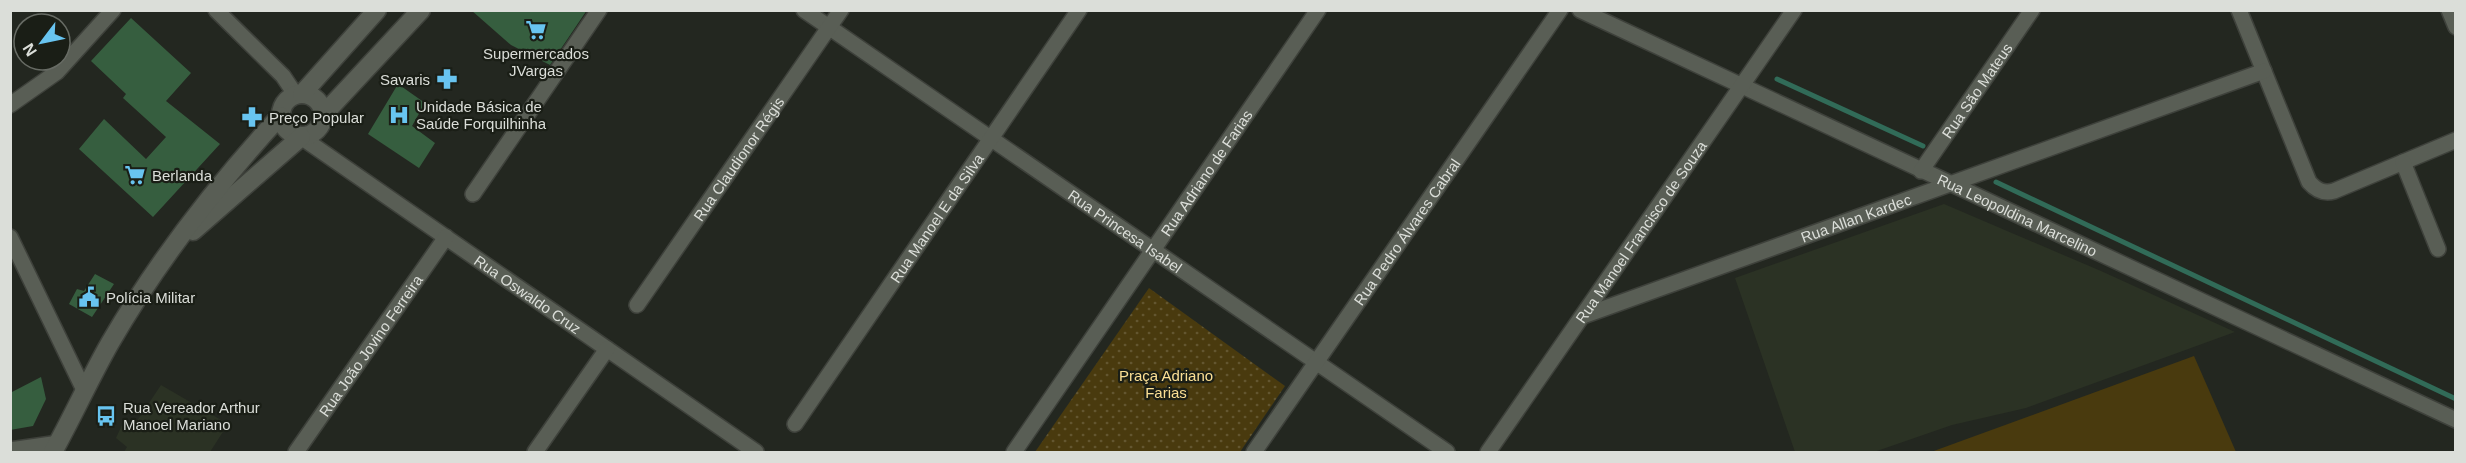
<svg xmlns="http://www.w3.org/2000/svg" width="2466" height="463" font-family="Helvetica,sans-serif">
	<defs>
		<pattern id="green-dots" width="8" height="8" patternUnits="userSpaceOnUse" patternTransform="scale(1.5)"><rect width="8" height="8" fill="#493a0e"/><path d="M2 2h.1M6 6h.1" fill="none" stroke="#635630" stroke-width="1.8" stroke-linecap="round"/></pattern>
	</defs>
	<rect width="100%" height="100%" fill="#232720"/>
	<g fill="#2b3224">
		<polygon points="1944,204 2101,271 2235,332 2026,408 1952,425 1874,452 1795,452 1735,278"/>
		<polygon points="161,385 228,424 210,452 124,452 127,447 116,438 122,425 131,430"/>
	</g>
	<polygon fill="url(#green-dots)" points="1149,288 1285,386 1240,452 1035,452"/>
	<polygon fill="#493a0e" points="2194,356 2236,452 1931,452"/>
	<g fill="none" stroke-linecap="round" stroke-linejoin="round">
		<g stroke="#316b58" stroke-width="5">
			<polyline points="1777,79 1923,146"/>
			<polyline points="1996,182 2456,399"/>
		</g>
	</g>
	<g fill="#365e3f">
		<polygon points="471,10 587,10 550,65 511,45"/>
		<polygon points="131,18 191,73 166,101 220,144 153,217 79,149 104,119 146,159 166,137 123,98 126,94 91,61"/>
		<polygon points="398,84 425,103 412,126 435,143 419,168 368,134"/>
		<polygon points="95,274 114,284 92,317 69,304 77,289 84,291"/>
		<polygon points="41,377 46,399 33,426 10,430 10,393"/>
	</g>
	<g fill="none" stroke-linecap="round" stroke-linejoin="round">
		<g stroke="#3e413b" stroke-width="18">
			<g id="street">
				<polyline points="216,10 283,76 295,94"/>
				<path id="s1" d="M804,10L1447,452"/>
				<path id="s2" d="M1580,10L2456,420"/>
				<path d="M2239,10L2309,182C2316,190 2323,194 2334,191L2456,140"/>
				<polyline points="2449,10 2456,27"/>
				<polyline points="10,105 57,72 113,10"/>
				<path id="s3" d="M301,137L756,452"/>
				<polyline points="2403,162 2438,249"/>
				<path id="s4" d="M1921,171L2032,10"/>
				<polyline points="473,194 599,10"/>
				<polyline points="10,237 85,392"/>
				<path id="s5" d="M637,305L841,10"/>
				<path id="s6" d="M1583,316L2264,71"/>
				<path id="s7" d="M795,424L1079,10"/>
				<polyline points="10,450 59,443"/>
				<path id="s8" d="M296,452L446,237"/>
				<polyline points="535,452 607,349"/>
				<path id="s9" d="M1014,452L1318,10"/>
				<path id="s10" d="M1254,452L1560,10"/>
				<path id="s11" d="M1488,452L1794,10"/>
			</g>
		</g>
		<g stroke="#3e413b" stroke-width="21">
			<g id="secondary">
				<circle cx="302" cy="115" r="21"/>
				<polyline points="302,94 377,10"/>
				<polyline points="323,115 421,10"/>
				<polyline points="193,231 301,137"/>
				<path d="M53,452C73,416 90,378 110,343C158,260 216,186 280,116"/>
			</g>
		</g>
		<use href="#street" stroke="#595e55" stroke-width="15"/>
		<use href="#secondary" stroke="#595e55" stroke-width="18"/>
	</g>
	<defs>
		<g id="supermarket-bare" transform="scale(1.62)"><path d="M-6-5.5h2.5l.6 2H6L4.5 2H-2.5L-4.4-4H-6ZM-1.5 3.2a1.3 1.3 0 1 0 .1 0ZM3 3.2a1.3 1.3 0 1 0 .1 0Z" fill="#68c4f0" stroke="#1a1e16" stroke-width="2.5" paint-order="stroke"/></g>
		<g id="pharmacy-bare" transform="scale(1.62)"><path d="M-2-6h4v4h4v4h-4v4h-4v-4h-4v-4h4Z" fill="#68c4f0" stroke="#1a1e16" stroke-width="2.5" paint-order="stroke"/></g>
		<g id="hospital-bare" transform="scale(1.62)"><path d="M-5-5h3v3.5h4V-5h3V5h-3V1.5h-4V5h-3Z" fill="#68c4f0" stroke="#1a1e16" stroke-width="2.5" paint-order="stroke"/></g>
		<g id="civic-bare" transform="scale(1.62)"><path d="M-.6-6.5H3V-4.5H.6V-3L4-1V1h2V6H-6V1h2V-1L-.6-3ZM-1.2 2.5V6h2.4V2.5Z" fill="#68c4f0" stroke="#1a1e16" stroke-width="2.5" paint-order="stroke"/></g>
		<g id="bus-bare" transform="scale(1.62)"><path d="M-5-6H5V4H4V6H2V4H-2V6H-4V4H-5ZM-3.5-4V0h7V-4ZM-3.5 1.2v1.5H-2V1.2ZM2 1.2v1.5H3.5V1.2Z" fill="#68c4f0" stroke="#1a1e16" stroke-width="2.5" paint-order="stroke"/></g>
	</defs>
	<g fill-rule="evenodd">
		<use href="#supermarket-bare" x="536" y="30"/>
		<use href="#pharmacy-bare" x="447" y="79"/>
		<use href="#hospital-bare" x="399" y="115"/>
		<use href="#pharmacy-bare" x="252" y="117"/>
		<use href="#supermarket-bare" x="135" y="175"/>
		<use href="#civic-bare" x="89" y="297"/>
		<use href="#bus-bare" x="106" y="416"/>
	</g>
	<g text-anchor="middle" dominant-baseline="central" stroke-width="4.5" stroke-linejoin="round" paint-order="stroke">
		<g font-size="15" fill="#dbded9" stroke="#1a1e16" text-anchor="start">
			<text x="536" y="53" text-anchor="middle">Supermercados<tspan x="536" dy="17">JVargas</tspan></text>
			<text x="430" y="79" text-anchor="end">Savaris</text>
			<text x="416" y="106">Unidade Básica de<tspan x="416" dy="17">Saúde Forquilhinha</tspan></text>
			<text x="269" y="117">Preço Popular</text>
			<text x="152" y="175">Berlanda</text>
			<text x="106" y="297">Polícia Militar</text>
			<text x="123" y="407">Rua Vereador Arthur<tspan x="123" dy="17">Manoel Mariano</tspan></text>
		</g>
		<g font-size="15" fill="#dbded9" stroke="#1a1e16">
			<text stroke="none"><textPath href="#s4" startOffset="98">Rua São Mateus</textPath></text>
			<text stroke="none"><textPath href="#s5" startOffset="178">Rua Claudionor Régis</textPath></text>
			<text stroke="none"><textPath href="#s9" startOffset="339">Rua Adriano de Farias</textPath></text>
			<text stroke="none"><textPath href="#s2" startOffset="483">Rua Leopoldina Marcelino</textPath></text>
			<text stroke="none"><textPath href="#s7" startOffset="250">Rua Manoel E da Silva</textPath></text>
			<text stroke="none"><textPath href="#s6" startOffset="290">Rua Allan Kardec</textPath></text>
			<text stroke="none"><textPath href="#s10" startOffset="268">Rua Pedro Álvares Cabral</textPath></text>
			<text stroke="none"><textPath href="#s1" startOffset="390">Rua Princesa Isabel</textPath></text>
			<text stroke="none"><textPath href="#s11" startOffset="268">Rua Manoel Francisco de Souza</textPath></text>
			<text stroke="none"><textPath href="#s3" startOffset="276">Rua Oswaldo Cruz</textPath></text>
			<text stroke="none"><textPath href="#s8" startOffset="130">Rua João Jovino Ferreira</textPath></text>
		</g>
		<g font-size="15" fill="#fbdf94" stroke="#1a1e16">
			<text x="1166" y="375">Praça Adriano<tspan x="1166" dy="17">Farias</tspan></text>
		</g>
	</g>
	<rect width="2466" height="463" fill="none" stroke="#dbded9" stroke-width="24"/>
	<g transform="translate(42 42) rotate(238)"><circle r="28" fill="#1a1e16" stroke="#676b64" stroke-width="1.5"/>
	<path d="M0-4.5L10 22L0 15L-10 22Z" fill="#68c4f0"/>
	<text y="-9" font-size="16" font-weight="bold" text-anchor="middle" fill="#dbded9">N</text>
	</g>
</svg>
